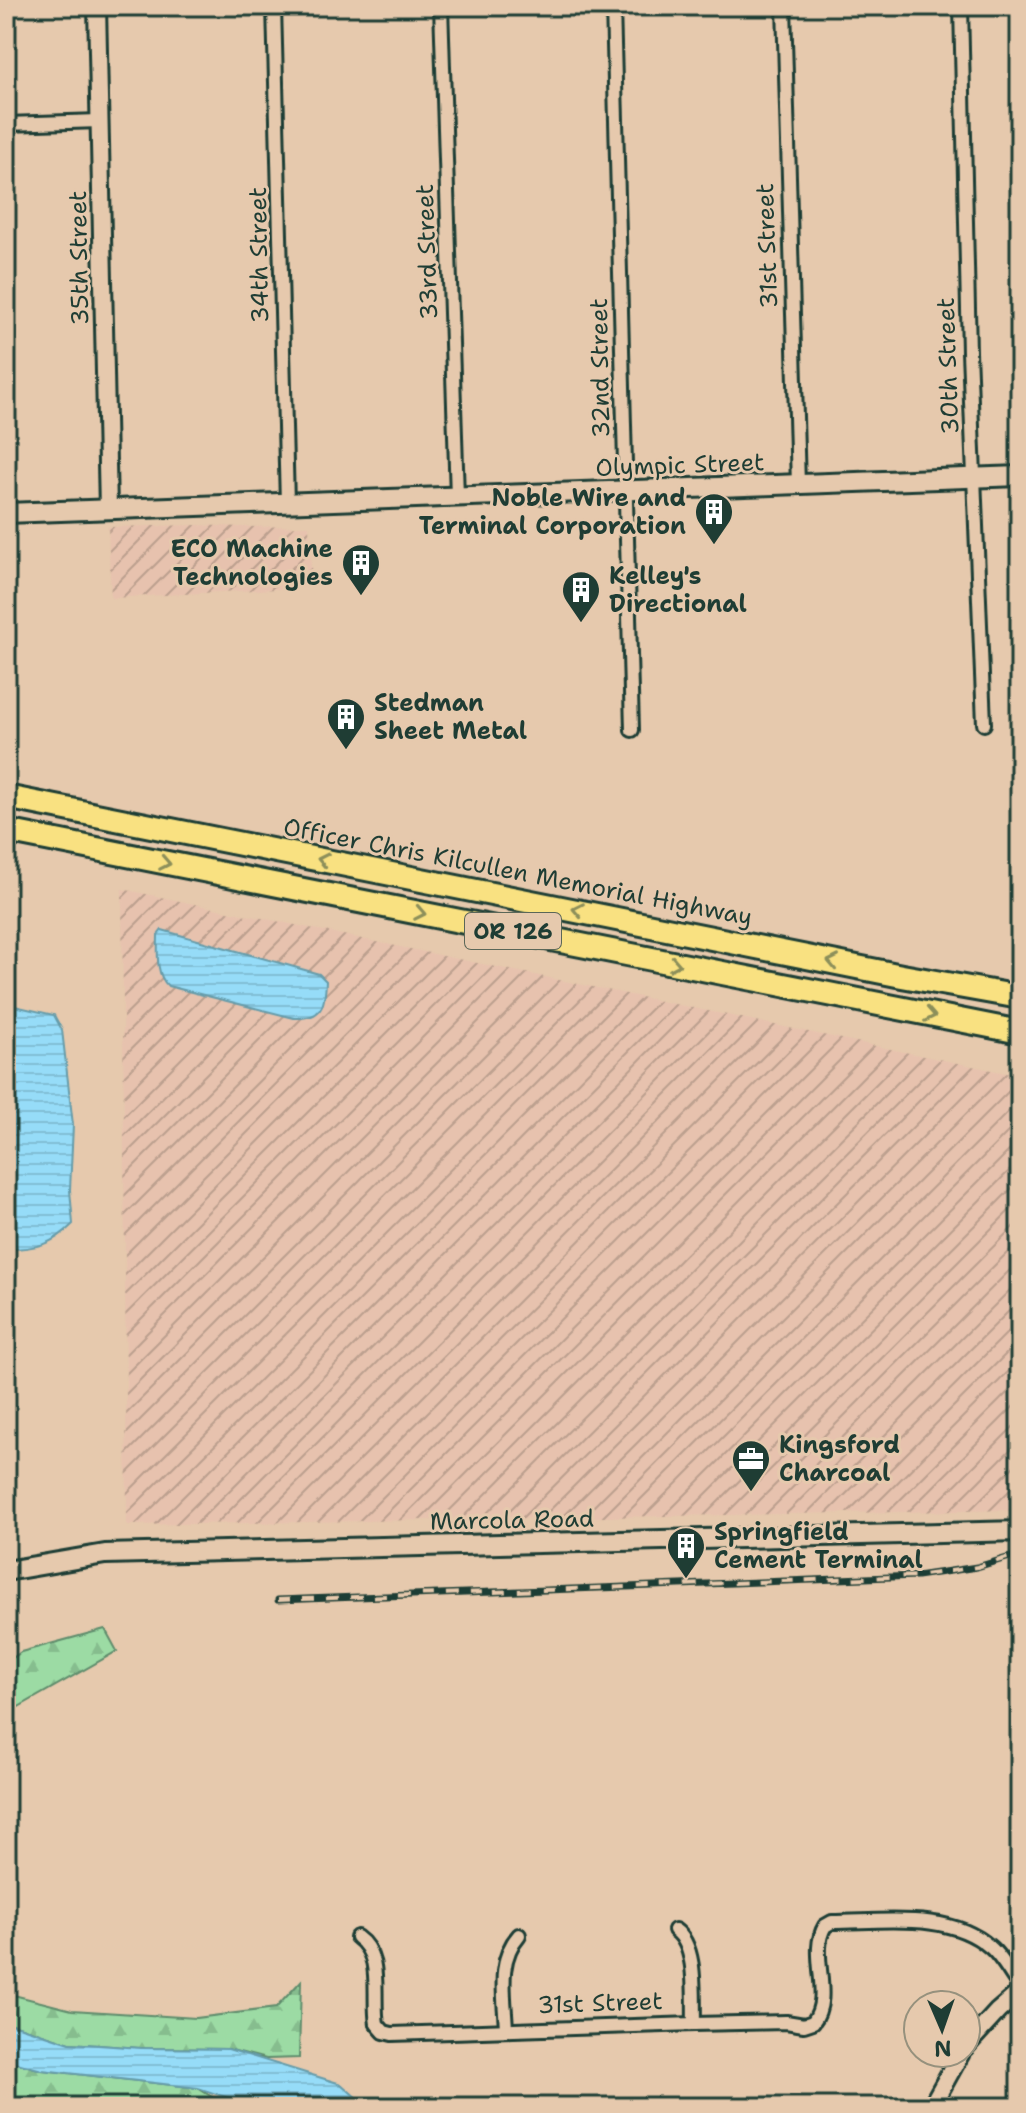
<svg xmlns="http://www.w3.org/2000/svg" width="1026" height="2113" font-family="'Shantell Sans',sans-serif">
	<defs>
		<pattern id="industrial-furrows" width="10" height="10" patternUnits="userSpaceOnUse" patternTransform="scale(2)"><rect width="10" height="10" fill="#e7c2ae"/><path d="M-1 1l2-2M0 10L10 0M9 11l2-2" fill="none" stroke="#bb9f8e"/></pattern>
		<pattern id="forest-firs" width="22" height="20" patternUnits="userSpaceOnUse" patternTransform="scale(2)"><rect width="22" height="20" fill="#9cdba4"/><path d="M5 1l3.5 6h-7zM16 11l3.5 6h-7z" fill="#86bd8e"/></pattern>
		<pattern id="water-rules" width="6" height="5" patternUnits="userSpaceOnUse" patternTransform="scale(2)"><rect width="6" height="5" fill="#96dcf8"/><path d="M0 2.5h6" fill="none" stroke="#81bed5"/></pattern>
	</defs>
	<rect width="100%" height="100%" fill="#e6c9ad"/>
	<filter id="ink" filterUnits="userSpaceOnUse"><feTurbulence type="fractalNoise" baseFrequency=".0125" numOctaves="2"/><feDisplacementMap in="SourceGraphic" scale="16" xChannelSelector="R" yChannelSelector="G"/><feConvolveMatrix kernelMatrix="1 2 1 2 8 2 1 2 1" color-interpolation-filters="sRGB"/></filter>
	<g filter="url(#ink)">
		<g fill="url(#industrial-furrows)">
			<polygon points="198,525 241,527 309,526 312,587 111,598 108,527"/>
			<polygon points="122,889 1020,1076 1020,1510 127,1525"/>
		</g>
		<g fill="url(#forest-firs)" stroke="#5e8c6c" stroke-width="2">
			<polygon points="105,1629 117,1651 6,1714 6,1663 21,1652"/>
			<polygon points="301,1981 299,2058 266,2059 228,2049 141,2048 70,2043 6,2022 6,1993 72,2010 196,2018 276,2008"/>
			<polygon points="6,2060 42,2070 198,2088 227,2107 6,2107"/>
		</g>
		<g fill="url(#water-rules)" stroke="#669caa" stroke-width="2">
			<path d="M162,930L319,974L326,981C325,1007 322,1019 294,1018L168,986C155,974 158,951 158,935Z"/>
			<path d="M6,1004L54,1015L62,1030L73,1125L70,1190L73,1224C52,1245 36,1249 6,1249Z"/>
			<polygon points="6,2022 70,2043 141,2048 228,2049 341,2084 367,2107 256,2107 198,2088 42,2070 6,2060"/>
		</g>
		<g fill="none" stroke-linecap="round" stroke-linejoin="round">
			<polyline stroke="#669caa" stroke-width="4" points="1016,2034 1020,2034"/>
			<g stroke="#1f3d34" stroke-width="18">
				<g id="minor">
					<polyline points="274,6 287,503"/>
					<polyline points="441,6 457,497"/>
					<polyline points="613,6 632,730"/>
					<polyline points="784,6 798,485"/>
					<polyline points="961,6 969,352 984,724"/>
					<polyline points="6,124 100,121"/>
					<path d="M675,1930C698,1946 693,1997 694,2024"/>
					<path d="M357,1937C384,1956 372,1995 377,2024L384,2032L392,2034L694,2024L786,2022L804,2025L813,2022C834,1995 808,1954 825,1926L832,1922C882,1922 950,1911 990,1947C1002,1957 1011,1975 1020,1987"/>
					<path d="M506,2030C505,1997 496,1961 519,1935"/>
				</g>
			</g>
			<g stroke="#1f3d34" stroke-width="22">
				<g id="tertiary">
					<polyline points="97,6 108,509"/>
					<polyline points="966,2046 998,2011 1020,1992"/>
					<polyline points="931,2107 961,2053"/>
				</g>
			</g>
			<g stroke="#1f3d34" stroke-width="24">
				<g id="secondary">
					<polyline points="6,513 1020,476"/>
					<polyline points="6,1571 105,1554 1020,1531"/>
				</g>
			</g>
			<g stroke="#1f3d34" stroke-width="28">
				<g id="motorway">
					<polyline points="6,797 902,976 1020,997"/>
					<polyline points="6,831 1020,1032"/>
				</g>
			</g>
			<use href="#minor" stroke="#e6c9ad" stroke-width="12"/>
			<use href="#tertiary" stroke="#e6c9ad" stroke-width="16"/>
			<use href="#secondary" stroke="#e6c9ad" stroke-width="18"/>
			<use href="#motorway" stroke="#f9e181" stroke-width="22"/>
			<g stroke="#1f3d34" stroke-width="7">
				<polyline id="rail" points="278,1600 917,1576 977,1567 1020,1554"/>
			</g>
			<use href="#rail" stroke="#e6c9ad" stroke-width="4" stroke-dasharray="12" stroke-linecap="butt"/>
		</g>
		<defs><path id="oneway-chevron" d="M-2-3.5L2.5 0L-2 3.5" fill="none" stroke-width="1.6" stroke-linecap="round" stroke-linejoin="round" transform="scale(2)"/></defs>
		<g stroke="#8c8f5a">
			<use href="#oneway-chevron" transform="translate(323 860) rotate(-169)"/>
			<use href="#oneway-chevron" transform="translate(165 863) rotate(11)"/>
			<use href="#oneway-chevron" transform="translate(578 910) rotate(-169)"/>
			<use href="#oneway-chevron" transform="translate(420 913) rotate(11)"/>
			<use href="#oneway-chevron" transform="translate(833 962) rotate(-168)"/>
			<use href="#oneway-chevron" transform="translate(675 964) rotate(11)"/>
			<use href="#oneway-chevron" transform="translate(930 1015) rotate(11)"/>
		</g>
	</g>
	<defs>
		<g id="building-pin" transform="scale(2)"><path d="M0 17L-7.5 6A9.5 9.5 0 1 1 7.5 6Z" fill="#1f3d34" stroke="#e6c9ad"/><path d="M-4-6H4V6H1V3H-1V6H-4ZM-2.5-4.3h1.7v1.8h-1.7ZM.8-4.3h1.7v1.8H.8ZM-2.5-1h1.7V.8h-1.7ZM.8-1h1.7V.8H.8Z" fill="#fff"/></g>
		<g id="office-pin" transform="scale(2)"><path d="M0 17L-7.5 6A9.5 9.5 0 1 1 7.5 6Z" fill="#1f3d34" stroke="#e6c9ad"/><path d="M-6-3h4V-5.5h4V-3h4V5H-6ZM-1-4.5V-3h2v-1.5ZM-6 0V1H6V0Z" fill="#fff"/></g>
	</defs>
	<g fill-rule="evenodd">
		<use href="#building-pin" x="714" y="512"/>
		<use href="#building-pin" x="361" y="563"/>
		<use href="#building-pin" x="581" y="590"/>
		<use href="#building-pin" x="346" y="717"/>
		<use href="#office-pin" x="751" y="1459"/>
		<use href="#building-pin" x="686" y="1546"/>
	</g>
	<g text-anchor="middle" dominant-baseline="central" stroke-width="6" stroke-linejoin="round" paint-order="stroke">
		<rect fill="#e6c9ad" stroke="#5b6758" stroke-width="2" x="465" y="913" width="96" height="36" rx="6"/>
		<g font-size="22" font-weight="bold" fill="#1f3d34">
			<text x="513" y="931">OR 126</text>
		</g>
		<g font-size="24" fill="#1f3d34" stroke="#e6c9ad">
			<text transform="translate(767 246) rotate(-92)">31st Street</text>
			<text transform="translate(427 252) rotate(-92)">33rd Street</text>
			<text transform="translate(259 255) rotate(-91)">34th Street</text>
			<text transform="translate(79 258) rotate(-91)">35th Street</text>
			<text transform="translate(948 366) rotate(-92)">30th Street</text>
			<text transform="translate(600 368) rotate(-91)">32nd Street</text>
			<text transform="translate(680 465) rotate(-2)">Olympic Street</text>
			<text transform="translate(518 872) rotate(11)">Officer Chris Kilcullen Memorial Highway</text>
			<text transform="translate(512 1520) rotate(-1)">Marcola Road</text>
			<text transform="translate(600 2003) rotate(-2)">31st Street</text>
		</g>
		<g font-size="24" font-weight="bold" fill="#1f3d34" stroke="#e6c9ad" text-anchor="start">
			<text x="686" y="498" text-anchor="end">Noble Wire and<tspan x="686" dy="28">Terminal Corporation</tspan></text>
			<text x="333" y="549" text-anchor="end">ECO Machine<tspan x="333" dy="28">Technologies</tspan></text>
			<text x="609" y="576">Kelley's<tspan x="609" dy="28">Directional</tspan></text>
			<text x="374" y="703">Stedman<tspan x="374" dy="28">Sheet Metal</tspan></text>
			<text x="779" y="1445">Kingsford<tspan x="779" dy="28">Charcoal</tspan></text>
			<text x="714" y="1532">Springfield<tspan x="714" dy="28">Cement Terminal</tspan></text>
		</g>
	</g>
	<rect width="1026" height="2113" fill="none" stroke="#e6c9ad" stroke-width="32"/>
	<rect x="16" y="16" width="994" height="2081" fill="none" stroke="#1f3d34" stroke-width="3" filter="url(#ink)"/>
	<g transform="translate(942 2029) rotate(178)"><circle r="38" fill="#e6c9ad" stroke="#96917d" stroke-width="2"/>
	<path d="M0-6L14 30L0 20L-14 30Z" fill="#1f3d34"/>
	<text y="-12" font-size="22" font-weight="bold" text-anchor="middle" fill="#1f3d34">N</text>
	</g>
</svg>
